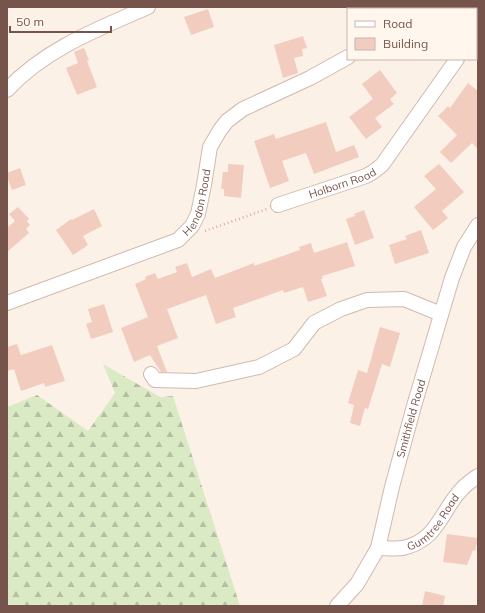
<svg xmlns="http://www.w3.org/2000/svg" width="485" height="613" font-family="Mulish,sans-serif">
	<defs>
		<pattern id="forest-firs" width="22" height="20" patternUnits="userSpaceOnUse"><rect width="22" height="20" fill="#daeac5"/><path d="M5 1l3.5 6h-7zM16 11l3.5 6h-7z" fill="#b5c0a2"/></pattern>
	</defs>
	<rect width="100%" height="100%" fill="#fcf1e7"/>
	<polygon fill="url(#forest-firs)" points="103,364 160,397 173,396 240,606 7,606 7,407 37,395 88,431 115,393"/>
	<g fill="#f2ccbf">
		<polygon points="208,9 214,27 191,35 184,17"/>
		<polygon points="303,36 307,48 302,49 303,56 294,58 298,73 283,78 274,45"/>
		<polygon points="84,48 89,60 87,61 97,87 77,95 66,68 78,63 74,52"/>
		<polygon points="380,70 397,93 390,99 394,104 375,118 382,127 366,139 349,117 373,99 362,84"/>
		<polygon points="468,83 478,91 478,149 472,143 451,163 440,152 457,135 438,116 448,106 450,108"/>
		<polygon points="326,122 336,152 354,145 359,157 314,174 306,153 282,161 289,181 270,188 254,141 274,134 276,139"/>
		<polygon points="228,164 244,165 241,198 224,196 224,189 221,189 223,172 228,172"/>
		<polygon points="439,164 464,192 442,211 448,218 433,230 414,207 436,189 424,176"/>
		<polygon points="20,168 26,185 12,190 7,177 7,173"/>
		<polygon points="18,207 29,219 27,221 30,225 26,229 29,233 7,252 7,228 15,221 9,214"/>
		<polygon points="94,209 102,226 83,236 88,245 73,255 56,230 71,219 72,220"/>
		<polygon points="364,210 374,238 355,245 346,219 355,216 354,214"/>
		<polygon points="421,230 429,253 395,264 389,245 407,239 405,236"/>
		<polygon points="347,242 355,266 322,276 323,278 321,279 327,296 308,302 303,287 284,293 283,290 233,308 236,317 216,324 206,295 167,309 178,338 157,346 167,372 161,372 150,355 134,362 121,328 148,317 135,284 146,279 145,277 155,273 158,279 177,272 175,267 187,263 192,277 211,269 215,278 254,263 254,266 300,250 299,247 311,243 314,253"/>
		<polygon points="104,304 113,332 91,339 86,324 92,322 88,309"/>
		<polygon points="380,327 400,333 390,367 382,364 368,409 365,408 360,426 350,423 354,405 348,403 358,370 367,373"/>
		<polygon points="17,344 21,355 52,345 65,381 45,387 44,383 21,391 14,369 7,371 7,347"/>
		<polygon points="447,534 478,538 475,551 473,550 467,565 443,562"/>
		<polygon points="425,591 445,596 443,606 422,606"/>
	</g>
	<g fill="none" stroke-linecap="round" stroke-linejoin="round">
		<g stroke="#d0b9af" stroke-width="16">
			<g id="minor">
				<polyline points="434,9 437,7"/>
				<polyline points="476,32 478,29"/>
				<path d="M7,90C45,49 98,29 148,7"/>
				<path id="s1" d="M278,205L366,176L373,172L382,165L457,59"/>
				<path id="s2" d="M7,303L178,240L192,226L198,214L204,185L210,147L220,130L227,121L243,109L310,78L348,57"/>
				<polyline points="151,374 155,380 196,381 259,367 294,349 314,323 341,309 367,300 404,299 441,314"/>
				<path id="s3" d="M378,548C386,548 395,549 403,548C438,540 441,511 461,490C466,484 472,480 478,476"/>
				<path id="s4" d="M337,606L357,584L378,548L392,487L414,406L452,278L464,247L478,225"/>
			</g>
		</g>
		<polyline stroke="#d7aea2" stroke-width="2.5" stroke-dasharray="1 3" stroke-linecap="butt" points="205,231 267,209"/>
		<use href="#minor" stroke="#fff" stroke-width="14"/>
	</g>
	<g text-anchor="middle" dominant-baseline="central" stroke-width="3" stroke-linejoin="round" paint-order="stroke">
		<g font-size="11" fill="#76544b" stroke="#fff6ee">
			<text stroke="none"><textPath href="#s1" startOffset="68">Holborn Road</textPath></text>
			<text stroke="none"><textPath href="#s2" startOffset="226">Hendon Road</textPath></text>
			<text stroke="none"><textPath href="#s4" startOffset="205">Smithfield Road</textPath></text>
			<text stroke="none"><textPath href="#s3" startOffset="66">Gumtree Road</textPath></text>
		</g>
	</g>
	<rect width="485" height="613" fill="none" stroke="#76544b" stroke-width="16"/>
	<rect x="347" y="8" width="130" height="52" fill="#fff6ee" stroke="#c8b5ad"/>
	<rect x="355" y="21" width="20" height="6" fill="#ffffff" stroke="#c8b5ad"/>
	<text x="383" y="28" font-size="12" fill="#76544b">Road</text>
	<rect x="355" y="38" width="20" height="12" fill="#f2ccbf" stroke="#c8b5ad"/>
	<text x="383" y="48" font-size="12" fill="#76544b">Building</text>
	<path d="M10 26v6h101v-6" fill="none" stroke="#76544b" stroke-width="2"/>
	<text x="16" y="26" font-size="12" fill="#76544b" stroke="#fff6ee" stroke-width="3" paint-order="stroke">50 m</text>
</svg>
